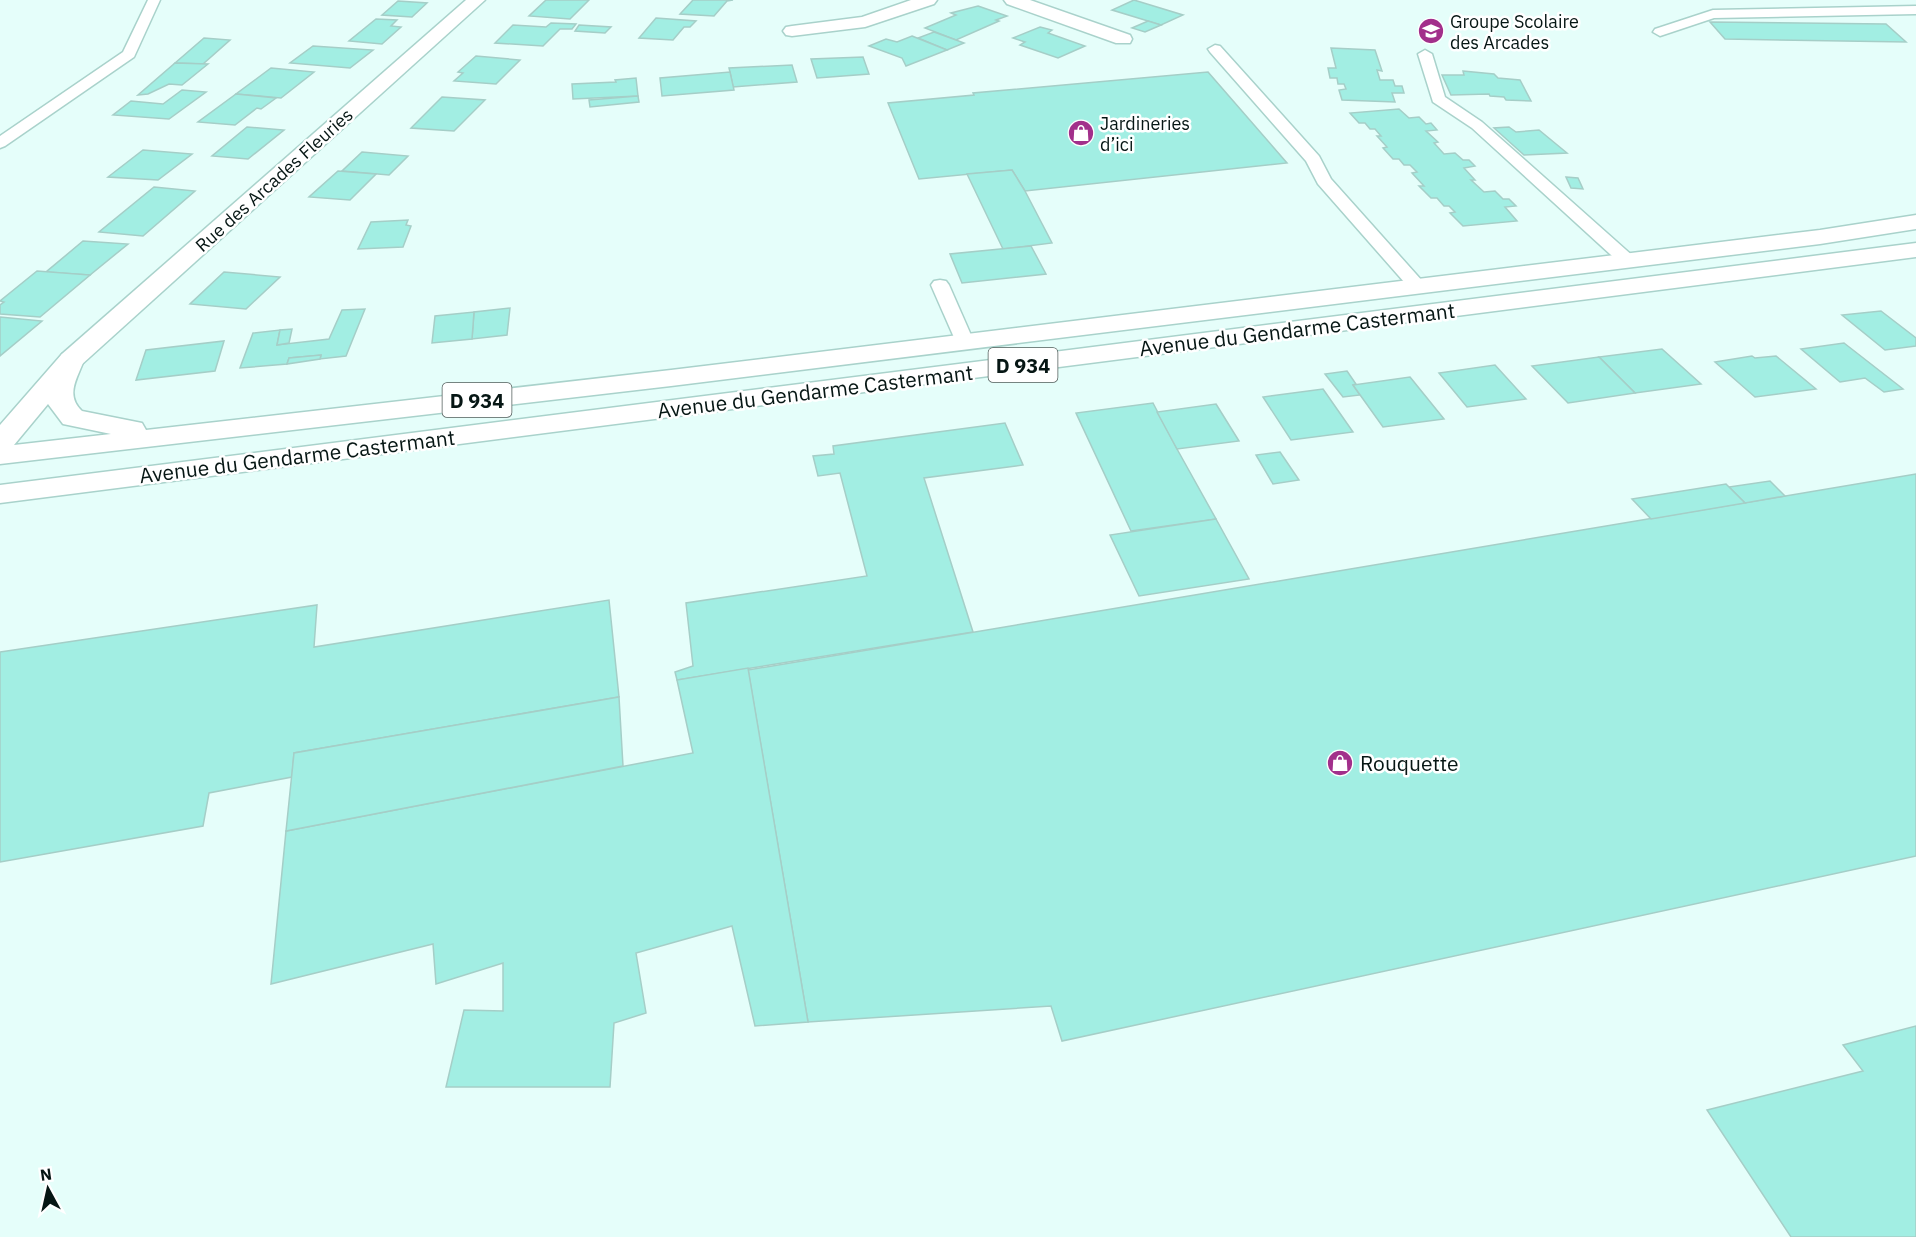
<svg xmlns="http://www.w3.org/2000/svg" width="1916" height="1237" font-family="'IBM Plex Sans',sans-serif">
	<rect width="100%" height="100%" fill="#e5fefa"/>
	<g fill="#a2eee3" stroke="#a5cec7" stroke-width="1.5">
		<polygon points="546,0 589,0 570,19 529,16"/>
		<polygon points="693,0 733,0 727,1 714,16 680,14"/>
		<polygon points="1134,0 1183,15 1161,25 1112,10"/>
		<polygon points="398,1 427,3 412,17 382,15"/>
		<polygon points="978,6 1007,16 996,20 999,21 956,40 925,28 956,15 951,13"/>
		<polygon points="656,18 696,21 690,27 684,27 673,40 639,38"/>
		<polygon points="376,19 397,20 391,26 401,27 382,44 349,41"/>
		<polygon points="1148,21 1161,25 1145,32 1132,28"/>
		<polygon points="1710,22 1886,24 1906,42 1725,39"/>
		<polygon points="551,23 576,24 572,29 560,29 543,46 495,43 513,25 546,27"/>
		<polygon points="579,25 611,27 605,33 575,31"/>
		<polygon points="1040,27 1052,30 1048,33 1085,46 1058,58 1020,45 1025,42 1013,38"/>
		<polygon points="934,32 956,40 964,43 947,50 918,38"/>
		<polygon points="912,36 947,50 906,66 902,58 869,46 886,39 897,42"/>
		<polygon points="204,38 230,40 203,64 175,63"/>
		<polygon points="313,46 373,50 350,68 290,63"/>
		<polygon points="1331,48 1375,50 1382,71 1377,70 1380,80 1393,80 1395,86 1402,86 1404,93 1392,93 1395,102 1342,100 1339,90 1346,89 1344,84 1338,84 1337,78 1330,78 1328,68 1336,68"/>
		<polygon points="476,56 520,60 496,84 454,81 463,73 458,72"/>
		<polygon points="863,57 869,74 817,78 811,59"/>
		<polygon points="175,63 208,64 182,85 169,84 148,94 138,95"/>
		<polygon points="792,65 797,82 733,87 730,72 729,68"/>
		<polygon points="271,68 314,72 281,98 236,94"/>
		<polygon points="1463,71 1494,74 1498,78 1520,80 1531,101 1506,100 1504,97 1490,96 1489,94 1451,95 1442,75 1464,75"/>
		<polygon points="730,72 734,90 662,96 660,78"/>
		<polygon points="1208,72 1287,163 1025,191 1012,170 919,179 888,103 974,95 973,93"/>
		<polygon points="636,78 638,96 573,99 572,84 616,82 615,80"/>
		<polygon points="182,90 206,92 169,119 113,115 131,101 163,104"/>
		<polygon points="236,94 276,98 261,109 257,108 235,125 198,122"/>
		<polygon points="638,96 639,102 590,107 589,100"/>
		<polygon points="442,97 485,100 454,131 411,128"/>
		<polygon points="1399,109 1409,118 1419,117 1426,124 1431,123 1437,130 1426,131 1438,142 1434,143 1444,154 1455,153 1463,160 1469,160 1475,166 1464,168 1475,180 1471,180 1484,192 1495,191 1503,199 1509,199 1516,206 1505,207 1517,221 1463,226 1450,213 1455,212 1449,206 1444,206 1437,198 1431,198 1419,186 1424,186 1412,173 1417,172 1410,165 1404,165 1399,159 1393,159 1383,148 1387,147 1377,136 1381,136 1375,129 1370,129 1365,123 1359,123 1350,113"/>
		<polygon points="247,127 284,130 248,159 212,156"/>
		<polygon points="1509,127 1516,132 1539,130 1567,153 1524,155 1494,128"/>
		<polygon points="143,150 192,154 158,180 108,177"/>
		<polygon points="362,152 408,156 389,175 342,171"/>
		<polygon points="1012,170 1025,191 1052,243 1003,249 967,174"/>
		<polygon points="338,171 376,174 350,200 309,197"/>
		<polygon points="1566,177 1578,178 1583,189 1571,188"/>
		<polygon points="154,187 195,191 143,236 99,232"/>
		<polygon points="408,220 406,225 411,226 403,247 358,249 371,222"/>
		<polygon points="83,241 128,244 90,275 46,272"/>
		<polygon points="1031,246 1046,274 962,283 950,254"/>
		<polygon points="37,271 90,275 40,317 0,314 0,305 4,302 0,301"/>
		<polygon points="224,272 280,277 246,309 190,304"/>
		<polygon points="510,308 507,335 472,339 474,312"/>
		<polygon points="365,309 346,356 320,359 321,355 289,358 287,364 240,368 253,333 280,330 277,345 329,339 342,310"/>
		<polygon points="1881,311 1916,338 1916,346 1885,350 1842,315"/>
		<polygon points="474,312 472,339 432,343 435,316"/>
		<polygon points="0,317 42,321 0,356"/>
		<polygon points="292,329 289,343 277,345 280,330"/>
		<polygon points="224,341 215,371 136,380 146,350"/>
		<polygon points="1844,343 1903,389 1884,392 1865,378 1840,382 1801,349"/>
		<polygon points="1662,349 1701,384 1635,393 1599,357"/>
		<polygon points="321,355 320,359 287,364 289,358"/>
		<polygon points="1752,356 1755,358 1776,356 1816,389 1755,397 1715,362"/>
		<polygon points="1599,357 1635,393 1568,403 1532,366"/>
		<polygon points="1495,365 1526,399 1467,407 1439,373"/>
		<polygon points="1347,371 1356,384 1353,385 1360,395 1343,397 1325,374"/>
		<polygon points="1410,377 1444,419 1383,427 1353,385"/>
		<polygon points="1323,389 1353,432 1291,440 1263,397"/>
		<polygon points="1153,403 1177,449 1216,519 1131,531 1076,413"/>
		<polygon points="1216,404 1239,441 1177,449 1157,412"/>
		<polygon points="1005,423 1023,465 924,478 973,632 677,680 675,672 693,666 686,603 867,576 840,473 818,476 813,456 834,454 833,446"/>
		<polygon points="1280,452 1299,480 1273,484 1256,455"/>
		<polygon points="1916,474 1916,856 1062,1041 1051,1006 808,1022 748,670"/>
		<polygon points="1770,481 1785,496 1745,503 1729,487"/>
		<polygon points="1726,484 1745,503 1651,519 1632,499"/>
		<polygon points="1216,519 1249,579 1139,596 1110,535"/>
		<polygon points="609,600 619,697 294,753 292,777 209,793 203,826 0,862 0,652 317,605 314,647"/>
		<polygon points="748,668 808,1022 755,1026 732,926 636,953 646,1013 614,1023 610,1087 446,1087 464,1010 503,1011 503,963 436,984 433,944 271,984 286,831 693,753 677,680"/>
		<polygon points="619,697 623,766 286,831 294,753"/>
		<polygon points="1916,1026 1916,1237 1791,1237 1707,1110 1863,1071 1843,1045"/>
	</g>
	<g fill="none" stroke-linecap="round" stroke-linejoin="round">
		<g stroke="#a9d2cb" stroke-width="3">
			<g id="service">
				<polygon points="148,0 160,0 134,57 5,146 0,148 0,136 123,52"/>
				<polygon points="1916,6 1916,14 1714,18 1660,36 1653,32 1655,29 1713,10"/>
				<polygon points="1215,45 1220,46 1319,156 1331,179 1424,283 1427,287 1424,291 1412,291 1318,184 1306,161 1210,52 1208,49"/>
				<polygon points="1425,50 1432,54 1445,97 1482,122 1634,257 1637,261 1634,265 1622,265 1472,128 1433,102 1418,54"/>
				<polygon points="940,280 946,281 949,285 974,342 972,346 958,346 956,342 931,285 934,281"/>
			</g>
		</g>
		<g stroke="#a9d2cb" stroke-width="3">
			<g id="minor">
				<polygon points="466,0 485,0 80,366 71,368 62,366 58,360 62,354"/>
				<polygon points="911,0 937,0 934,4 865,27 792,36 786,35 783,31 786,27 792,26 862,17"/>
				<polygon points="1004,0 1030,0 1130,35 1132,39 1130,43 1116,43 1007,4"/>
			</g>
		</g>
		<g stroke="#a9d2cb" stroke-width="3">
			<g id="primary">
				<path d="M1916,215V229L1820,244L671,386L0,464V425L62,354L71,352L80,354L84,360C77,379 65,395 82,411L142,423L146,430L671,370L1820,230ZM48,404L63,424L111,434L14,445Z"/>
				<polygon points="1916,243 1916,257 0,503 0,485"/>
			</g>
		</g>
		<use href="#service" fill="#fff" fill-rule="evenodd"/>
		<use href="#minor" fill="#fff" fill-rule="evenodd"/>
		<use href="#primary" fill="#fff" fill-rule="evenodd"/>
	</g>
	<defs>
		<g id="school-disc" transform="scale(1.35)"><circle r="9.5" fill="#a22f8b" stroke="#fff"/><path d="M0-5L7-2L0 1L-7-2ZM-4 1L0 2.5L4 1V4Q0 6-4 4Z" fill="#fff"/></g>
		<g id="shop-disc" transform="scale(1.35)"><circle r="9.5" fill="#a22f8b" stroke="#fff"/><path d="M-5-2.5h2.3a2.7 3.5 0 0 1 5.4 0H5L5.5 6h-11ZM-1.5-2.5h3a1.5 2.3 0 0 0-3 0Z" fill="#fff"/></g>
	</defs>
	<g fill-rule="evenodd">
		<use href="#school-disc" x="1431" y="31"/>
		<use href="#shop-disc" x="1081" y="133"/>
		<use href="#shop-disc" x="1340" y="763"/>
	</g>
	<g text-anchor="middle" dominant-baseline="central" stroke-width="5" stroke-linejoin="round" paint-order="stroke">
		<g font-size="18" fill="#061614" stroke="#fff" text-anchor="start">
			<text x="1450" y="21">Groupe Scolaire<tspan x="1450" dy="21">des Arcades</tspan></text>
			<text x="1100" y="123">Jardineries<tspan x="1100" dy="21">d’ici</tspan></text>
		</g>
		<g font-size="18" fill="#061614" stroke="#fff">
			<text transform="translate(274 180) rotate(-42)">Rue des Arcades Fleuries</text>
		</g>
		<g fill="#fff" stroke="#515c5a" stroke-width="1.5">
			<rect x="988.5" y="348" width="69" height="34" rx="4.5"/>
			<rect x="442.5" y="383" width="69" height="34" rx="4.5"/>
		</g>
		<g font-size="20" font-weight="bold" fill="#061614">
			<text x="1023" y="365">D 934</text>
			<text x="477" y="400">D 934</text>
		</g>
		<g font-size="21" fill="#061614" stroke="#fff">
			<text transform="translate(1297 329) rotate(-7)">Avenue du Gendarme Castermant</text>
			<text transform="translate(815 391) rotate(-7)">Avenue du Gendarme Castermant</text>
			<text transform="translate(297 456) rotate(-7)">Avenue du Gendarme Castermant</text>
		</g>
		<g font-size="21" fill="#061614" stroke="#fff" text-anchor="start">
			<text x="1360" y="763">Rouquette</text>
		</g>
	</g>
	<g transform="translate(48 1189) rotate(352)" stroke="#ffffff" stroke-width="4.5" paint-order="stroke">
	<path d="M0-4.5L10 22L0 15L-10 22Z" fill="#061614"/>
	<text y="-9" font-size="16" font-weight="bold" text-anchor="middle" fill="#061614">N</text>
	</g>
</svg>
